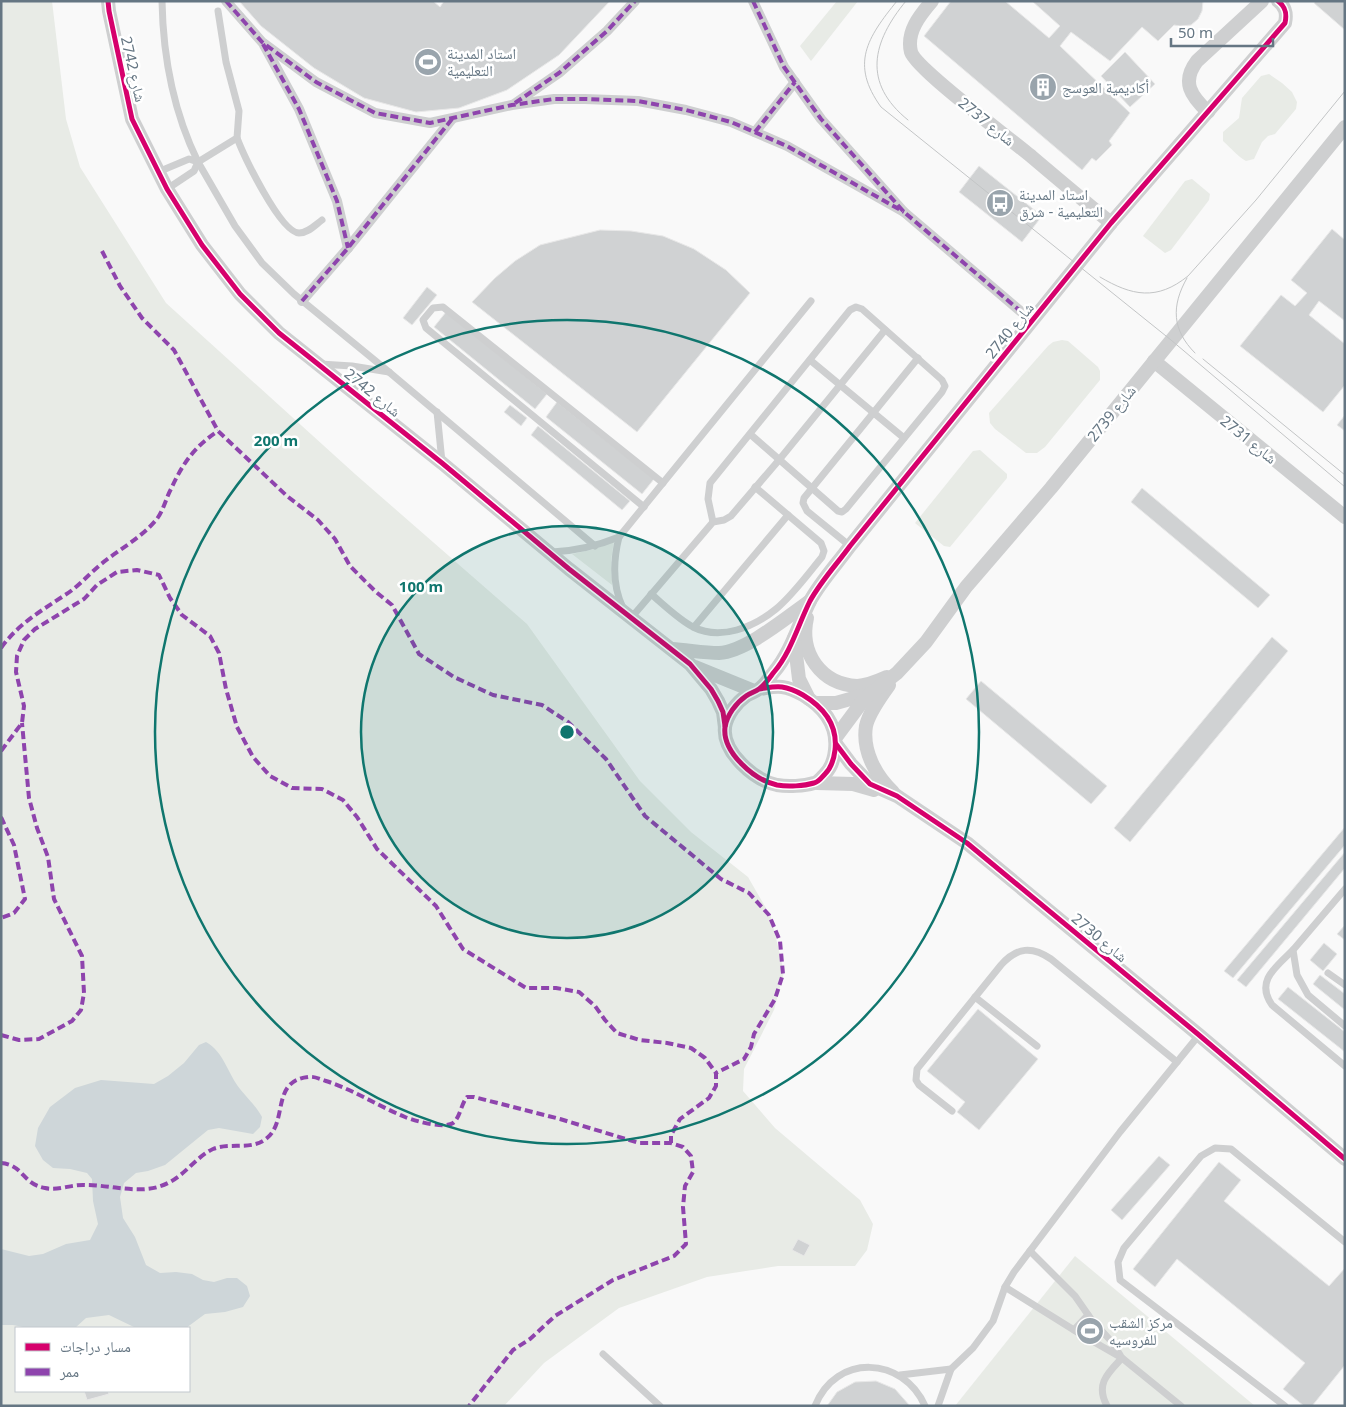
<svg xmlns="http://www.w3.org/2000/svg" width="1346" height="1407" font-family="'Noto Sans','Noto Naskh Arabic',sans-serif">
	<rect width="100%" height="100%" fill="#f9f9f9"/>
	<g fill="#e8ebe6" fill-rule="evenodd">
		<path d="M1,1H52L66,119L80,167L166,303L355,474L527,624L640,781L691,832L748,877L771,917L784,972L774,1010L744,1069L743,1091L775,1128L860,1200L873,1224L867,1250L855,1266H778L707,1277L619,1308L544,1363L504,1406H1ZM16,1328H189V1391H16Z"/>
		<polygon points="837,1 858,1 811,61 800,46"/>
		<path d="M1269,74L1282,83L1292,92L1297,102L1296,109L1275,134L1268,136L1262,142L1254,159L1246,161C1237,156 1231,148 1223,141V132L1239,118L1242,98L1261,76Z"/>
		<polygon points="1192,179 1210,194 1209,200 1171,250 1165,253 1143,236 1185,181"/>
		<polygon points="1062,340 1068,341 1098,367 1100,371 1100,380 1045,447 1037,453 1026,453 995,429 990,423 989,413 1048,346 1053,342"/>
		<polygon points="980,450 1007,474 1007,478 950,547 944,546 915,523 973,451"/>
		<polygon points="614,541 611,561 612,585 572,554 595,549"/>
		<polygon points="1075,1256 1255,1406 955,1406"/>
	</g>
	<path fill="#ced6d9" d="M206,1042C224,1052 228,1074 240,1089C249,1100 255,1105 262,1117L260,1127L253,1134L219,1128L208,1130L165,1165L148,1171L136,1173L124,1183L120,1197L123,1218L135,1237L146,1265L160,1273L176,1272L192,1274L203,1280L214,1282L227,1278H237L247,1286L250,1296L243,1307L225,1312L205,1314L186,1328H136L109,1315L86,1318L75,1328H28L13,1325H1V1249L29,1256L43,1254L66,1244L90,1240L98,1224L93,1201L92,1179L87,1173L70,1169L53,1168L43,1160L35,1146L38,1128L50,1107L75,1088L101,1080L154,1084L168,1076L184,1063L199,1045Z"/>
	<g fill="#d0d2d3" stroke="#e8e8e8">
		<polygon points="239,1 433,1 440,7 444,1 610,1 559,55 507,90 459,108 416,112 364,98 314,68 261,26"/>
		<polygon points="951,1 1005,1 1049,38 1060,26 1032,1 1203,1 1202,11 1198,19 1191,25 1180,26 1174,25 1158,41 1142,27 1110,61 1071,32 1060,46 1130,113 1109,141 1112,145 1096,161 1092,158 1082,170 924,36"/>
		<polygon points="1315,1 1345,1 1345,30 1314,3"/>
		<polygon points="1125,52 1155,84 1130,107 1101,76"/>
		<polygon points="979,166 1042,216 1022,242 959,192"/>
		<polygon points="1332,229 1345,240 1345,321 1319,301 1309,315 1345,344 1345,385 1323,412 1240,346 1281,295 1295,306 1307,293 1291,280"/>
		<polygon points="600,230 631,231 663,236 694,249 726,270 750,293 637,432 472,302 495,278 515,261 540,245"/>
		<polygon points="427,287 437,295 412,325 403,318"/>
		<polygon points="446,312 547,394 535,409 434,327"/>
		<polygon points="557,402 654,479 642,494 546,417"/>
		<polygon points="510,405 527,418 521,426 504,412"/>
		<polygon points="1345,415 1345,431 1337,425"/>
		<polygon points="538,426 630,501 622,510 531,435"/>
		<polygon points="1142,488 1270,595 1258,608 1131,502"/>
		<polygon points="1272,637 1288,651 1130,842 1114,828"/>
		<polygon points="981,681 1107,786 1091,804 966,699"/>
		<polygon points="1345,827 1345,845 1233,978 1224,971"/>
		<polygon points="1345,852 1345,868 1246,987 1237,980"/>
		<polygon points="1345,925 1345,940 1337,934"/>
		<polygon points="1324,943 1337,954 1323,971 1310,960"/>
		<polygon points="1320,975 1345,994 1345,1010 1313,984"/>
		<polygon points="1288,987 1345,1032 1345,1052 1278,999"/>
		<polygon points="978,1009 1038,1059 979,1130 957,1112 965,1102 927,1071"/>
		<polygon points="1159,1156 1170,1165 1122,1220 1111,1210"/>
		<polygon points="1219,1162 1241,1180 1224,1201 1329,1286 1345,1268 1345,1365 1312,1406 1304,1406 1283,1389 1305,1363 1177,1259 1155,1287 1133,1269"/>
		<polygon points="798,1239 810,1245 804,1256 792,1250"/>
		<polygon points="876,1381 895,1389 910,1406 827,1406 837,1392 855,1382"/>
		<polygon points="84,1391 108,1391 109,1394 87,1400"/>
	</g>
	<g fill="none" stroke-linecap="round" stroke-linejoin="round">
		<g stroke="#cecfd0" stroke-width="7">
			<path d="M237,138C244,156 280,232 299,233C308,233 315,225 322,220"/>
			<polyline points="198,162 235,226 262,263 294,294 389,372 595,546"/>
			<path d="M158,172L189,159L198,162C174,113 163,56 162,1"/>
			<polyline points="167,189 194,171 198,162 237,138 239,111 226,62 218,11"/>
			<polyline points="810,360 904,438"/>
			<polyline points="320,364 352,366 389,372"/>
			<polyline points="437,412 442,462"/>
			<polyline points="644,507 426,328 423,320 433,308 443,307 663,483"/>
			<polyline points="713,522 708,499 710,483 850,310 856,307 862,309 942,380 945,386 942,392 846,509 842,512 838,511 750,434"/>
			<polyline points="850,546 807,511 803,503 804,498 918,358"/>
			<path d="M552,552C575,551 597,546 619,537"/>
			<path d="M651,594C664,605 678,619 693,627C721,641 754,627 776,609C792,596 808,574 822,557L824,551L821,543L755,487"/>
			<path d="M623,608C612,585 613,561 619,537L811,301"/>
			<polyline points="631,618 713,522 724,520 731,516 779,460 885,330"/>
			<polyline points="694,627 788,515"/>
			<polyline points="1345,889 1293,950 1297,975 1308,995 1345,1026"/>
			<path d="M1293,950C1276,967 1255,981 1272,1005L1345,1066"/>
			<polyline points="1328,973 1345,985"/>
			<polyline points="975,997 1037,1046"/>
			<path d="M952,1111L919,1085L916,1080L917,1069L1001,965C1017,947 1032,946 1051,959L1177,1062"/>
			<polyline points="1030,1251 1075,1296 1091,1319 1111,1341 1120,1355"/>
			<polyline points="1005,1287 1082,1335 1122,1358 1181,1406"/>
			<polyline points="1074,1330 1088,1315"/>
			<polyline points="603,1354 660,1406"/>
			<polyline points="900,1375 951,1369"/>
			<path d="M815,1406C836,1353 903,1356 925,1406"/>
			<polyline points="938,1406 951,1369 973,1348 993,1321 1005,1287 1014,1272 1120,1132 1199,1035"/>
			<path d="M1107,1406C1095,1384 1108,1373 1122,1358"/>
			<polyline points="1285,1406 1120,1280 1118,1262 1124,1248 1201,1156 1215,1148 1231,1149 1345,1242"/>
		</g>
		<g stroke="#cecfd0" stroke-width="10">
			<polyline points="226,1 262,42 316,82 375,113 430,123 512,105 554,99 585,99 638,101 686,110 731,122 787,146 904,212"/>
			<polyline points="753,1 784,67 821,119 904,212 1032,321"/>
			<polyline points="264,45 299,109 337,201 348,248"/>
			<polyline points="514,104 559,73 607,31 635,1"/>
			<polyline points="755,132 795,82"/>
			<polyline points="302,301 348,248 452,119"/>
		</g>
		<g stroke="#cecfd0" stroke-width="14">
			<polyline points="108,1 109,11 132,119 167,189 202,245 240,294 279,333 442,463 569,569 690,664 711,689 718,701 723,712 725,728"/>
			<path d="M932,1C920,15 906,32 911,52C916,69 1012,140 1032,157C1058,179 1084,201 1111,223"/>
			<path d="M1208,112C1191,96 1181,82 1197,61L1262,1"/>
			<polyline points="1154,361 1345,517"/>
			<path d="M807,618C799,653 821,684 857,686C866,686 878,681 887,677"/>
			<polyline points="794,638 799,679 809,699"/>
			<path d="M672,649C688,650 704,653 719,653C747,651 787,617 810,601"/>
			<polyline points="695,667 754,691"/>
			<path d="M889,685C881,697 869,712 866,726C862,751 876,776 893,792"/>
			<path d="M759,689C767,688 774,686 782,687C790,688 796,691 803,695C823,707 838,724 835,750C834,759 832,767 825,774C822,777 819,782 814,783C804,786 788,787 777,785C754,780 722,752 725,727C727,715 736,703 746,696C750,693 755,692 759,689C765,685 770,677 774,672C791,652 798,625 810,601C821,581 837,564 850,546L1111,223L1285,23C1287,14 1286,7 1278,1"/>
			<polyline points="815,703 836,703 868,694"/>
			<polyline points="836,737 865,698 897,673 926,642 966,587 1051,488 1345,127"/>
			<polyline points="836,744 851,764 870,784 897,796 967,843 1199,1035 1345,1159"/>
			<polyline points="817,783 853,784 874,790"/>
		</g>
		<g stroke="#c3c5c6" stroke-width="1">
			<path d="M897,1C867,38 850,64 881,107L1171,340L1345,487"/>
			<path d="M906,1C872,42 862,83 908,120"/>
			<path d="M1100,277C1132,296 1157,301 1188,276L1256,200L1345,91"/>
			<path d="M1187,278C1171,306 1172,330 1195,353"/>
			<polyline points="1203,359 1345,475"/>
		</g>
		<g stroke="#8e44ad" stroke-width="4" stroke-dasharray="8 4" stroke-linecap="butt">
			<polyline points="226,1 262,42 316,82 375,113 430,123 512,105 554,99 585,99 638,101 686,110 731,122 787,146 904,212"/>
			<polyline points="753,1 784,67 821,119 904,212 1032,321"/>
			<polyline points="263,44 299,109 337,201 348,248"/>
			<polyline points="515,103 559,73 607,31 635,1"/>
			<polyline points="755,132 795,82"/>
			<polyline points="102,251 120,286 142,318 174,350 218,431 287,496 318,520 335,539 350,566 376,592 392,605 419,654 454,677 493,695 542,705 568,722 606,759 645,816 721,879 749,893 769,915 780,941 783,974 775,999 754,1034 751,1047 744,1059 716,1073"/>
			<polyline points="302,301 348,248 452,119"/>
			<path d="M1,648C18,624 41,611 65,595C78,587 88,575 100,565C118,550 140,539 156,520C163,512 166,498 171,489C183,463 194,447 218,431"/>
			<polyline points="1,751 22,723 24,706 16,672 17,656 24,640 35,629 84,599 97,585 117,572 137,570 159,575 170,598 182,615 210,636 219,653 226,689 237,727 253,757 270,776 292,788 322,789 343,800 357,817 377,849 436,906 463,949 526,988 556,988 579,992 595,1006 605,1020 617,1033 640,1040 667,1043 691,1048 705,1058 716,1073 716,1086 709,1098 680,1119 671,1135 671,1143"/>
			<polyline points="1,817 14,845 25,899 14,913 1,918"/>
			<polyline points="1,1035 19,1040 39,1039 72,1021 81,1010 84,993 82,956 54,899 48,857 37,828 29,798 22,723"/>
			<path d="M1,1163C24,1165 22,1184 45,1188C58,1191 72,1184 86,1185C113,1185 143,1196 168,1183C185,1175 196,1157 213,1149C231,1142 252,1151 267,1138C288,1121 271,1081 308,1077C314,1076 320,1079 326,1081C354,1090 378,1106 405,1117C415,1121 444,1129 453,1123C460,1118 461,1104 467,1097H474L560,1119L639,1143H671L683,1147L691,1156L693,1172L685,1186L683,1207L686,1244L674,1256L613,1280L555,1316L530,1339L513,1350L469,1406"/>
		</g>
		<g stroke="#fff" stroke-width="8">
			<g id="cycleway">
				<polyline points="108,1 109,11 132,119 167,189 202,245 240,294 279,333 442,463 569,569 690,664 711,689 718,701 723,712 725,726"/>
				<path d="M759,689C767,688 774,686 782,687C790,688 796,691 803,695C823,707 838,724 835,750C834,759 832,767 825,774C822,777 819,782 814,783C804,786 788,787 777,785C754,780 722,752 725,727C727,715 736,703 746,696C750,693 755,692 759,689C765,685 770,677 774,672C791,652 798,625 810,601C821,581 837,564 850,546L1111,223L1285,23C1287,14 1286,7 1278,1"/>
				<polyline points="836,744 851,764 870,784 897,796 967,843 1199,1035 1345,1159"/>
			</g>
		</g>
		<use href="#cycleway" stroke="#d6006c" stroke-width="5"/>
	</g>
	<circle cx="567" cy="732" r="206" fill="#0f766e" fill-opacity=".12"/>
	<g fill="none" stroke="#0f766e" stroke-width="2.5">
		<circle cx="567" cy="732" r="206"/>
		<circle cx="567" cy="732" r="412"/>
	</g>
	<defs>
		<g id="stadium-disc" transform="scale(1.4375)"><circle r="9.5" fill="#99a4ac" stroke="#fff"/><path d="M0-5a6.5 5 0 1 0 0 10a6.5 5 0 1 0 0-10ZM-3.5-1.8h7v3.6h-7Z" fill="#fff"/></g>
		<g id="building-disc" transform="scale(1.4375)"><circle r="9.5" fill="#99a4ac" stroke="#fff"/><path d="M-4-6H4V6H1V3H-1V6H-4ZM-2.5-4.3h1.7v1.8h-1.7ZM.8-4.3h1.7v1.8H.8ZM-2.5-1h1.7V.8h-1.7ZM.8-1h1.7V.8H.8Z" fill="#fff"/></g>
		<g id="bus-disc" transform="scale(1.4375)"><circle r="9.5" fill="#99a4ac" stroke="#fff"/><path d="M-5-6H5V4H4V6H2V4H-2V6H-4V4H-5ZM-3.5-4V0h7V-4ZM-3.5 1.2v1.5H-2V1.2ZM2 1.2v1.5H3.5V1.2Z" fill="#fff"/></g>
	</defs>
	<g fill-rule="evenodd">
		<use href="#stadium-disc" x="428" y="62"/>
		<use href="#building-disc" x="1043" y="87"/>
		<use href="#bus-disc" x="1000" y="203"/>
		<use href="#stadium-disc" x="1090" y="1331"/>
	</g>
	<g text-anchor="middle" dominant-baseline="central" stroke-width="5" stroke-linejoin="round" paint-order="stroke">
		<g font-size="15" fill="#657683" stroke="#fff" text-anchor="start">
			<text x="447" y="53">استاد المدينة<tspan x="447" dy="17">التعليمية</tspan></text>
			<text x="1062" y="87">أكاديمية العوسج</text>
			<text x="1019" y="194">استاد المدينة<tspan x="1019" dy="17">التعليمية - شرق</tspan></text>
			<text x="1109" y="1322">مركز الشقب<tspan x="1109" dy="17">للفروسيه</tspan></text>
		</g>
		<g font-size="15" fill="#657683" stroke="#fff">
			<text transform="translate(134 69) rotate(77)">شارع 2742</text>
			<text transform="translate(987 121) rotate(39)">شارع 2737</text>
			<text transform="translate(1009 330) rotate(-51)">شارع 2740</text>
			<text transform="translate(373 392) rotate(39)">شارع 2742</text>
			<text transform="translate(1111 413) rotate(-51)">شارع 2739</text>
			<text transform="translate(1249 439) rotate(39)">شارع 2731</text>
			<text transform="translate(1100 937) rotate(40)">شارع 2730</text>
		</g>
	</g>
	<circle cx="567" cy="732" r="8" fill="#0f766e" stroke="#fff" stroke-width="2.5"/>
	<g font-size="15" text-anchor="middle" font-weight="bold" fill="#0f766e" stroke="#fff" stroke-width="5" stroke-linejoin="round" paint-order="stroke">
		<text x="276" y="446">200 m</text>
		<text x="421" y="592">100 m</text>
	</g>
	<rect width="1346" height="1407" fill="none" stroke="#657683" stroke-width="5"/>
	<rect x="15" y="1327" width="175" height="65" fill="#ffffff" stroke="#c1c8cd"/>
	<rect x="25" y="1343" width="25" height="8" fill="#d6006c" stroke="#c1c8cd"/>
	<text x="60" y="1352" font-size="15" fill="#657683">مسار دراجات</text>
	<rect x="25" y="1368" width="25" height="8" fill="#8e44ad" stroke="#c1c8cd"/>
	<text x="60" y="1377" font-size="15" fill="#657683">ممر</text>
	<path d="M1171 38v8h102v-8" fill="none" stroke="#657683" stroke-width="2.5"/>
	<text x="1178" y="38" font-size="15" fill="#657683" stroke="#ffffff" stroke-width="4" paint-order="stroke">50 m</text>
</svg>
